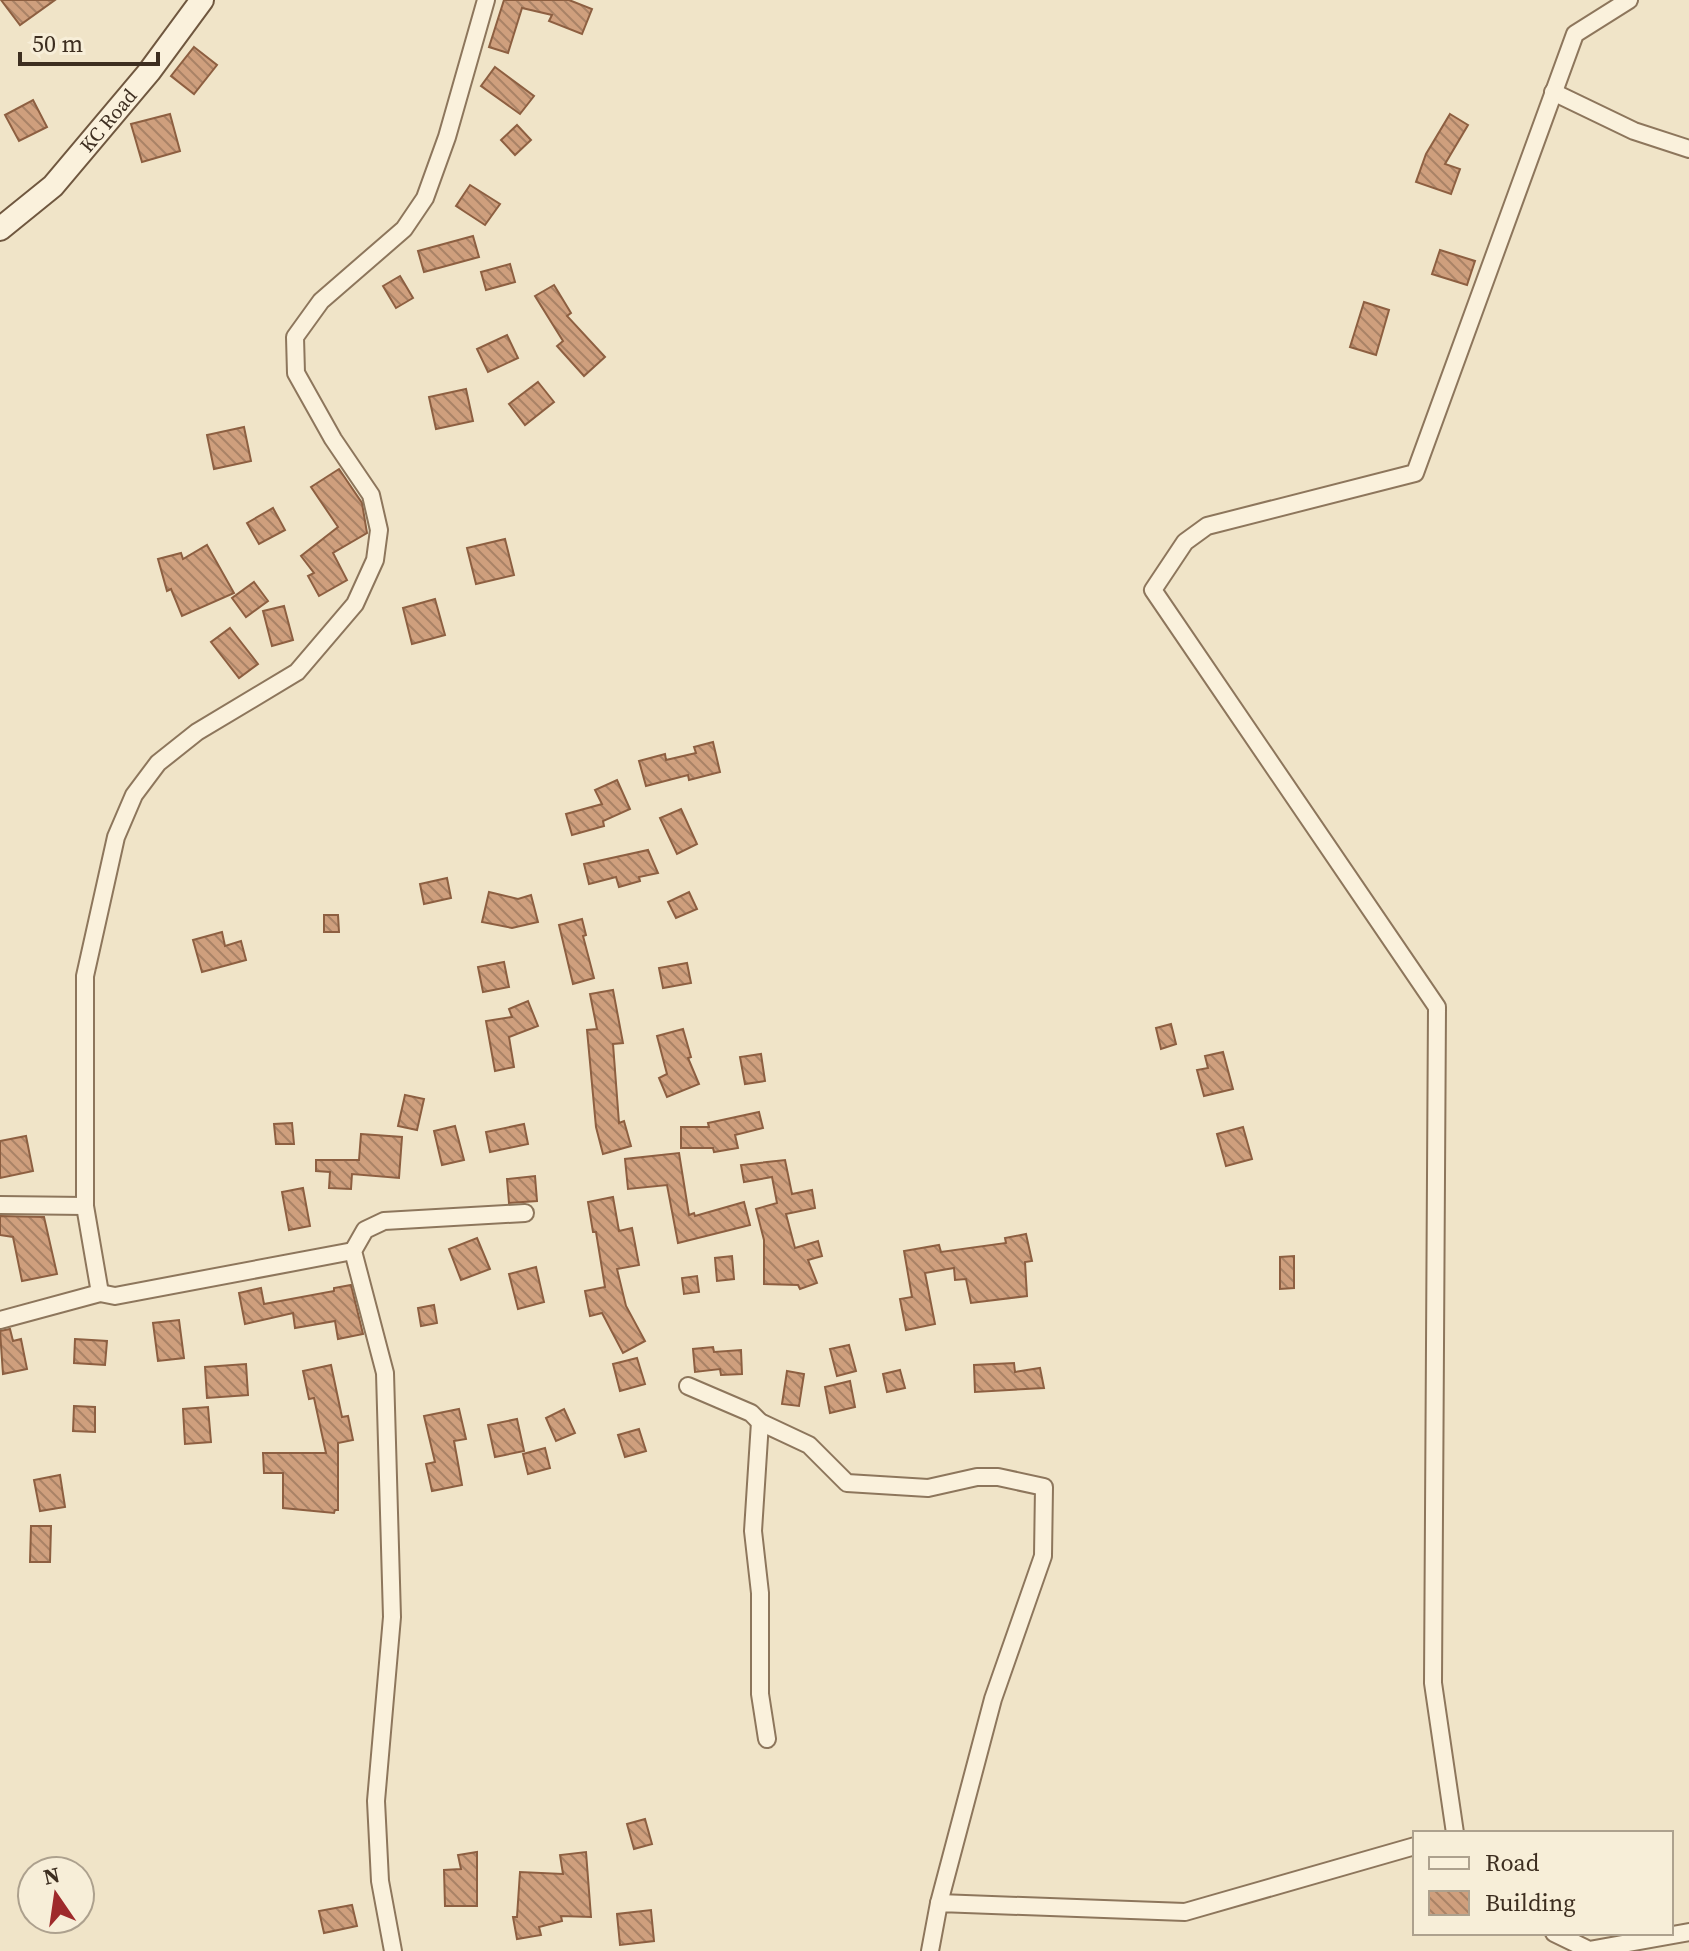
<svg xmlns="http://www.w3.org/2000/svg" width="1689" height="1951" font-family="'Source Serif 4',serif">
	<defs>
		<pattern id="building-back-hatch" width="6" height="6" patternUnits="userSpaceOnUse" patternTransform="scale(2)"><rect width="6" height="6" fill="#cf9f7d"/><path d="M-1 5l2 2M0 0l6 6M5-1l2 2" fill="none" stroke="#a98266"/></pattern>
	</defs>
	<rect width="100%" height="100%" fill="#f0e4c8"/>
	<g fill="url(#building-back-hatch)" stroke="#8d5f41" stroke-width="2">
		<polygon points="1,0 55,0 20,25"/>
		<polygon points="504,0 569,0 592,9 582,34 549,21 552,15 522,8 508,53 489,47"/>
		<polygon points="194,47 217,65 194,94 171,76"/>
		<polygon points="495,67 534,96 520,114 481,86"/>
		<polygon points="33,100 47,127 19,141 5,115"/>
		<polygon points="170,114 180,151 142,162 131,124"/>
		<polygon points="1450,114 1468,125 1445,164 1460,169 1451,194 1416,182 1426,154"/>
		<polygon points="517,125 531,140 515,155 501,140"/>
		<polygon points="470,185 500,204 485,225 456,206"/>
		<polygon points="473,236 479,257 424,272 418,251"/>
		<polygon points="1440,250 1475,261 1467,285 1432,274"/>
		<polygon points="510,264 515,282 486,290 481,272"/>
		<polygon points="400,276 413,298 396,308 383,286"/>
		<polygon points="554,285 571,313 567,316 605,357 584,376 557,346 563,341 535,296"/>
		<polygon points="1364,302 1389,310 1376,355 1350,347"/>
		<polygon points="507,335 518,358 488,372 477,349"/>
		<polygon points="538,382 554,402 525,425 509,404"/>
		<polygon points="466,389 473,421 436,429 429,397"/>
		<polygon points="244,427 251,461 214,469 207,435"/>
		<polygon points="339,469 362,503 367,533 333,553 347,580 319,596 308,576 314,573 301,556 338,527 311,487"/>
		<polygon points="273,508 285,530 259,544 247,523"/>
		<polygon points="505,539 514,575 476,584 467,548"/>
		<polygon points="207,545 234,593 182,616 171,589 167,591 158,559 181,553 183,559"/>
		<polygon points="254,582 268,601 246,617 232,598"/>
		<polygon points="435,599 445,635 412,644 403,608"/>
		<polygon points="284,606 293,640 272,646 263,611"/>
		<polygon points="230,628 258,664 239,678 211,642"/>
		<polygon points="713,742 720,772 689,780 688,775 646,786 639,761 665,754 666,760 696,753 694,747"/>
		<polygon points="617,780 630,809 603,821 604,826 572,835 566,814 602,804 595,790"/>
		<polygon points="681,809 697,844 677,854 660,818"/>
		<polygon points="648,850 658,873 639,877 640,881 619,887 616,877 589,884 584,864"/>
		<polygon points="447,878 451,898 424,904 420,884"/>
		<polygon points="489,892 518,899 531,895 538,922 512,928 482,922"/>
		<polygon points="689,892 697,909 676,918 668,902"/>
		<polygon points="324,915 338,915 339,932 324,932"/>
		<polygon points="582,919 586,935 583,936 594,978 573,984 559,925"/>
		<polygon points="222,932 225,946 241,941 246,960 202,972 193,940"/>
		<polygon points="504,962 509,987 483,992 478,967"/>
		<polygon points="687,963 691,983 663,988 659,968"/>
		<polygon points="613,990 623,1043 613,1044 619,1123 624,1121 631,1146 603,1154 596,1127 587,1030 597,1029 590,994"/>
		<polygon points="528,1001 538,1026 509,1037 514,1067 495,1071 486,1021 512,1017 509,1009"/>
		<polygon points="1171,1024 1176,1044 1161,1049 1156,1028"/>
		<polygon points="683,1029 691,1057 688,1058 699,1084 667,1097 659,1078 667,1074 657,1036"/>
		<polygon points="1223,1052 1233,1089 1204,1096 1197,1070 1208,1068 1205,1056"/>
		<polygon points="761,1054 765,1081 745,1084 740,1057"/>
		<polygon points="405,1095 424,1099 417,1130 398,1126"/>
		<polygon points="759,1112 763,1128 735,1135 738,1148 714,1152 713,1148 681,1148 681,1127 709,1127 708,1123"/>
		<polygon points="292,1123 294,1144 276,1144 274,1124"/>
		<polygon points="524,1124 528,1144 490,1152 486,1132"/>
		<polygon points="455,1126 464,1160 442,1165 434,1131"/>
		<polygon points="1243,1127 1252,1159 1226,1166 1217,1134"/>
		<polygon points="361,1134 402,1137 399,1178 352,1174 351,1189 329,1188 330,1172 316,1171 316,1160 359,1160"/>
		<polygon points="26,1136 33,1171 0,1178 0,1141"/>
		<polygon points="679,1153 689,1215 694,1213 695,1216 744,1202 750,1225 678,1243 667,1185 628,1189 625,1159"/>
		<polygon points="785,1160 792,1194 812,1190 815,1208 786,1214 795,1248 818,1241 822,1256 808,1260 817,1283 800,1289 798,1285 764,1284 764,1240 756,1209 777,1203 772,1177 744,1182 741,1165"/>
		<polygon points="535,1176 537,1201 509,1203 507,1179"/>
		<polygon points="303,1188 310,1226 289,1230 282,1192"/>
		<polygon points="613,1197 619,1231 632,1228 639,1265 617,1269 626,1306 645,1341 623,1353 602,1313 590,1316 585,1291 605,1287 596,1232 593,1232 588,1202"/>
		<polygon points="0,1216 44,1217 57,1274 22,1281 13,1237 0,1235"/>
		<polygon points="1026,1234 1032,1261 1025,1262 1027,1296 971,1303 966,1279 955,1280 954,1268 925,1273 935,1324 906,1330 900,1299 912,1297 904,1251 939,1245 941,1252 1006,1243 1005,1238"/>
		<polygon points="477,1238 490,1269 461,1280 449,1249"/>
		<polygon points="732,1256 734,1279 717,1281 715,1258"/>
		<polygon points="1294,1256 1294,1288 1280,1289 1280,1257"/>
		<polygon points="536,1267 544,1302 518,1309 509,1274"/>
		<polygon points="697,1276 699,1292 684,1294 682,1278"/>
		<polygon points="351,1285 363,1334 338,1339 335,1321 295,1328 293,1313 245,1324 239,1293 261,1288 264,1304 334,1291 334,1288"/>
		<polygon points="434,1305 437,1323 421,1326 418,1308"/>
		<polygon points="179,1320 184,1358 158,1361 153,1323"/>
		<polygon points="10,1329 13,1341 21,1339 27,1369 3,1374 0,1331"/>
		<polygon points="75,1339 107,1341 105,1365 74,1363"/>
		<polygon points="849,1345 856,1371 837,1376 830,1349"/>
		<polygon points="713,1347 714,1352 741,1350 742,1374 721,1375 720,1369 695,1372 693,1349"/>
		<polygon points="637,1358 645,1384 620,1391 613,1364"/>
		<polygon points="1014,1363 1015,1372 1040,1368 1044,1388 975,1392 974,1365"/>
		<polygon points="246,1364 248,1395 207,1398 205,1367"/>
		<polygon points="331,1365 342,1417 348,1416 353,1440 338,1443 338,1510 335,1510 334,1513 283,1508 283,1473 264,1473 263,1453 326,1453 314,1398 309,1399 303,1371"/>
		<polygon points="900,1370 905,1388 887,1392 883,1374"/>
		<polygon points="787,1371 804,1374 799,1406 782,1404"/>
		<polygon points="850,1381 855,1407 830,1413 825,1387"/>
		<polygon points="74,1406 95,1407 95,1432 73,1431"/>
		<polygon points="208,1407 211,1442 185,1444 183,1409"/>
		<polygon points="459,1409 466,1439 454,1441 462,1485 432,1491 426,1464 435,1462 424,1416"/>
		<polygon points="564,1409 575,1433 556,1441 546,1418"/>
		<polygon points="517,1419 524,1451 495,1457 488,1425"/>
		<polygon points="639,1429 646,1451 625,1457 618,1435"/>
		<polygon points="545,1448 550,1468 528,1474 523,1454"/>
		<polygon points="60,1475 65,1507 40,1511 34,1480"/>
		<polygon points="31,1526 51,1526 50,1562 30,1562"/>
		<polygon points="645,1819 652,1844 634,1849 627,1824"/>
		<polygon points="477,1852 477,1906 445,1906 444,1870 461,1869 458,1855"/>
		<polygon points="586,1852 591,1917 561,1916 562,1921 539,1927 541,1935 517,1939 513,1917 517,1917 520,1872 563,1874 560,1855"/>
		<polygon points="352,1905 357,1926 324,1933 319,1911"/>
		<polygon points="651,1910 654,1941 620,1945 617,1914"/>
	</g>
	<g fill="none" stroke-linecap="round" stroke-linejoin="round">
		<g stroke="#8d765c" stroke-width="20">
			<g id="minor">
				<polyline points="1553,92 1634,131 1689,149"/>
				<polyline points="0,1205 85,1206"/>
				<polyline points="100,1293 85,1206 85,976 116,837 134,795 158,763 197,732 297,672 355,604 375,560 379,530 371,495 333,439 296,373 295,337 321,301 404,229 425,198 447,137 486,0"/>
				<polyline points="0,1320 100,1293 115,1296 353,1251"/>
				<polyline points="688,1386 751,1413 760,1422 809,1445 847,1483 928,1488 977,1477 998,1477 1044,1487 1043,1556 993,1699 939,1903"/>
				<polyline points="760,1422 753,1531 760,1593 760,1694 767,1739"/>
				<polyline points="1455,1833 1433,1683 1437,1007 1153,590 1185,542 1207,526 1415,473 1575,34 1629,0"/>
				<polyline points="1554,1933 1589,1950 1689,1932"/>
				<polyline points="393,1951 380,1881 376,1801 392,1617 385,1373 353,1251 365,1230 384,1221 525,1213"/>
				<polyline points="930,1951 939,1903 1185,1912 1415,1846"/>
			</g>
		</g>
		<g stroke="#6f573f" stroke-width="26">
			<g id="secondary">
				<path id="s1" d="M0,229L53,186L149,72L202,0"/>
			</g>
		</g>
		<use href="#minor" stroke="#faf1dc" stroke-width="16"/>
		<use href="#secondary" stroke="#faf1dc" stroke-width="22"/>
	</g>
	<g text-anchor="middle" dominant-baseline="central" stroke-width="6" stroke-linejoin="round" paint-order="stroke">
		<g font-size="20" fill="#3d2e20" stroke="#f7eed8">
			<text stroke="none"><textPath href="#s1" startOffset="154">KC Road</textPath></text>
		</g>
	</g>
	<rect x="1413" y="1831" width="260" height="104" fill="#f7eed8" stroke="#ada18e" stroke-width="2"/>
	<rect x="1429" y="1857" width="40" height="12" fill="#faf1dc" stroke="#ada18e" stroke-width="2"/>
	<text x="1485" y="1871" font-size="24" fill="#3d2e20">Road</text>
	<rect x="1429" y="1891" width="40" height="24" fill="url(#building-back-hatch)" stroke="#ada18e" stroke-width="2"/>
	<text x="1485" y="1911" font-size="24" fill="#3d2e20">Building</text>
	<g transform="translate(56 1895) rotate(347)"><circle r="38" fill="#f7eed8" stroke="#ada18e" stroke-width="2"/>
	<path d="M0-6L14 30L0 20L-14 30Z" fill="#9e2a2b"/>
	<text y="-12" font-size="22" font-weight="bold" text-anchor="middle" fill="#3d2e20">N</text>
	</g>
	<path d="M20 52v12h138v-12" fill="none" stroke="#3d2e20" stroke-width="4"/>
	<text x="32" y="52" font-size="24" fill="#3d2e20" stroke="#f7eed8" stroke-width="6" paint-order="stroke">50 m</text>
</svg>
